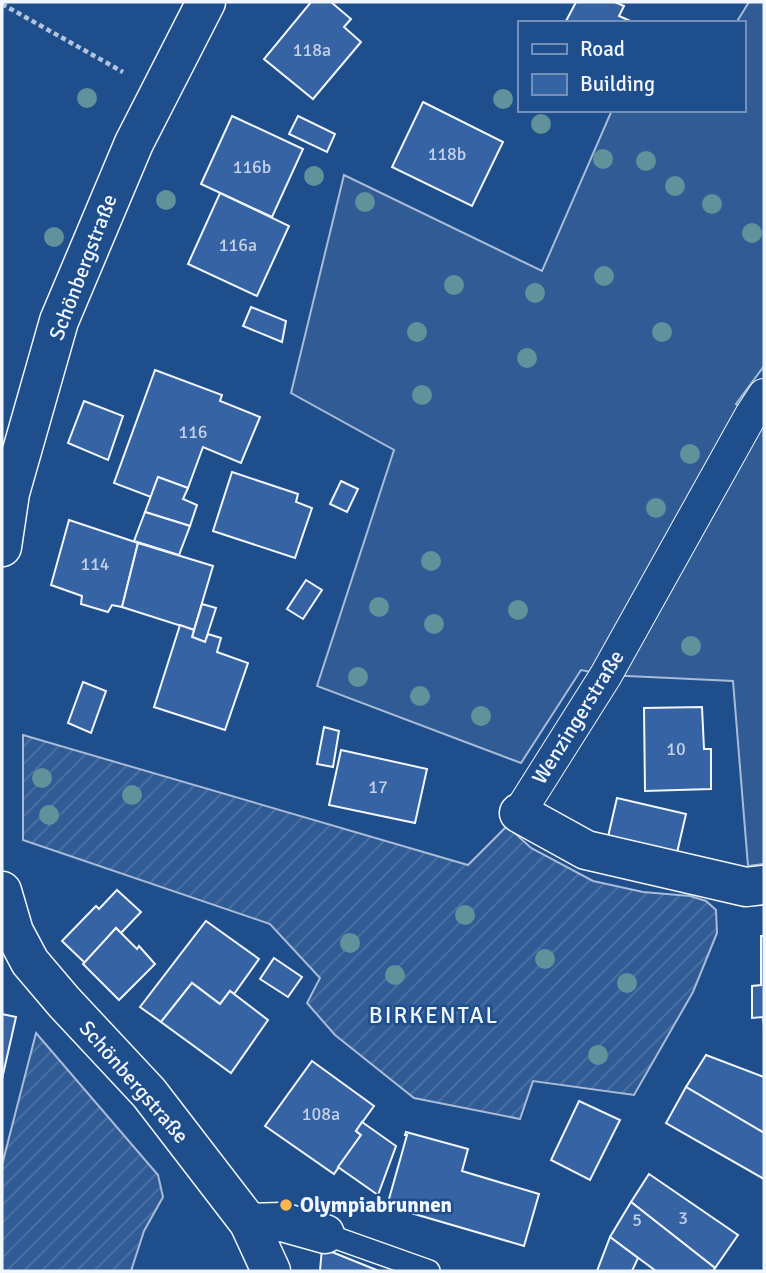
<svg xmlns="http://www.w3.org/2000/svg" width="766" height="1273" font-family="Signika,sans-serif">
	<defs>
		<pattern id="garden-furrows" width="10" height="10" patternUnits="userSpaceOnUse" patternTransform="scale(1.75)"><rect width="10" height="10" fill="#305b95"/><path d="M-1 1l2-2M0 10L10 0M9 11l2-2" fill="none" stroke="#4e73a5"/></pattern>
	</defs>
	<rect width="100%" height="100%" fill="#1f4e8c"/>
	<polygon fill="#305b95" stroke="#a8bbd7" stroke-width="2" points="749,2 764,2 764,366 736,404 751,415 764,418 764,864 748,866 733,681 606,675 581,670 521,763 317,686 394,450 291,393 344,175 542,271 612,110 743,110 743,23 736,23"/>
	<g fill="url(#garden-furrows)" stroke="#a8bbd7" stroke-width="2">
		<polygon points="23,735 468,865 507,826 531,848 593,881 643,892 690,896 706,901 716,910 717,933 693,992 634,1095 533,1081 520,1119 414,1098 335,1035 307,1003 320,978 270,924 23,840"/>
		<polygon points="36,1033 158,1175 163,1197 144,1231 131,1271 2,1271 2,1165"/>
	</g>
	<g fill="#3563a3" stroke="#f2f6ff" stroke-width="2">
		<polygon points="311,2 331,2 351,19 344,27 361,42 313,99 264,59"/>
		<polygon points="576,2 615,2 624,6 619,16 635,23 565,23"/>
		<polygon points="423,102 503,142 472,206 392,167"/>
		<polygon points="232,116 303,149 272,217 201,184"/>
		<polygon points="298,116 335,134 327,152 289,134"/>
		<polygon points="220,193 289,226 257,296 188,264"/>
		<polygon points="251,307 286,321 282,342 243,326"/>
		<polygon points="155,370 222,395 220,401 260,417 241,463 203,447 188,488 158,477 151,497 114,483"/>
		<polygon points="84,401 123,416 108,460 68,443"/>
		<polygon points="232,472 298,494 296,502 312,508 295,558 213,531"/>
		<polygon points="158,477 188,488 183,499 197,505 190,526 145,512"/>
		<polygon points="341,481 358,489 347,512 330,504"/>
		<polygon points="145,512 190,526 179,555 134,541"/>
		<polygon points="69,520 138,543 122,607 112,605 108,612 81,604 82,596 51,585"/>
		<polygon points="138,543 213,566 194,630 122,607"/>
		<polygon points="306,580 322,590 303,619 287,609"/>
		<polygon points="202,604 216,608 205,642 192,637"/>
		<polygon points="180,625 194,630 192,637 205,642 208,634 221,638 217,652 248,663 225,730 154,707"/>
		<polygon points="83,682 106,691 91,733 68,723"/>
		<polygon points="702,707 704,749 711,749 711,789 645,791 644,708"/>
		<polygon points="324,727 339,731 333,767 317,764"/>
		<polygon points="341,750 427,769 415,823 329,805"/>
		<polygon points="617,798 686,814 676,857 607,841"/>
		<polygon points="117,890 141,912 121,933 116,928 85,963 62,941 96,906 99,909"/>
		<polygon points="206,921 259,959 234,994 230,991 220,1004 192,983 161,1022 140,1007"/>
		<polygon points="116,928 137,949 139,946 155,964 119,1000 83,964"/>
		<polygon points="761,936 764,936 764,1027 763,1017 752,1018 752,986 761,985"/>
		<polygon points="274,958 302,977 288,997 260,979"/>
		<polygon points="192,983 220,1004 230,991 268,1020 231,1073 161,1022"/>
		<polygon points="2,1014 16,1017 2,1079"/>
		<polygon points="706,1055 764,1077 764,1133 686,1087"/>
		<polygon points="312,1061 374,1106 356,1131 361,1135 334,1174 265,1126"/>
		<polygon points="686,1087 764,1133 764,1179 666,1123"/>
		<polygon points="579,1101 620,1120 590,1180 551,1160"/>
		<polygon points="362,1122 396,1146 378,1195 338,1167 361,1135 356,1131"/>
		<polygon points="406,1132 468,1149 462,1171 539,1194 524,1246 387,1206 407,1135 405,1135"/>
		<polygon points="649,1174 738,1235 715,1268 631,1202"/>
		<polygon points="631,1202 715,1268 713,1271 656,1271 610,1237"/>
		<polygon points="610,1237 638,1258 632,1271 597,1271"/>
		<polygon points="322,1248 379,1271 320,1271"/>
	</g>
	<g fill="none" stroke-linecap="round" stroke-linejoin="round">
		<g stroke="#f2f6ff" stroke-width="24">
			<polyline id="service" points="325,1234 429,1271"/>
		</g>
		<g stroke="#f2f6ff" stroke-width="34">
			<polyline id="pedestrian" points="519,813 606,675 751,415 764,395"/>
		</g>
		<g stroke="#f2f6ff" stroke-width="41">
			<g id="minor">
				<polyline points="2,547 10,493 59,321 134,143 206,2"/>
				<polyline points="519,813 586,850 746,887 764,885"/>
				<polyline points="2,891 14,932 30,962 64,1002 149,1093 249,1223 271,1271"/>
				<polyline points="249,1223 282,1222 325,1234"/>
			</g>
		</g>
		<polyline stroke="#b3c4dc" stroke-width="4.5" stroke-dasharray="5 3.5" stroke-linecap="butt" points="2,4 123,72"/>
		<use href="#service" stroke="#1f4e8c" stroke-width="21"/>
		<use href="#pedestrian" stroke="#1f4e8c" stroke-width="32"/>
		<use href="#minor" stroke="#1f4e8c" stroke-width="38"/>
	</g>
	<g fill="#61919a">
		<circle cx="87" cy="98" r="10"/>
		<circle cx="503" cy="99" r="10"/>
		<circle cx="541" cy="124" r="10"/>
		<circle cx="603" cy="159" r="10"/>
		<circle cx="646" cy="161" r="10"/>
		<circle cx="314" cy="176" r="10"/>
		<circle cx="675" cy="186" r="10"/>
		<circle cx="166" cy="200" r="10"/>
		<circle cx="365" cy="202" r="10"/>
		<circle cx="712" cy="204" r="10"/>
		<circle cx="752" cy="233" r="10"/>
		<circle cx="54" cy="237" r="10"/>
		<circle cx="604" cy="276" r="10"/>
		<circle cx="454" cy="285" r="10"/>
		<circle cx="535" cy="293" r="10"/>
		<circle cx="417" cy="332" r="10"/>
		<circle cx="662" cy="332" r="10"/>
		<circle cx="527" cy="358" r="10"/>
		<circle cx="422" cy="395" r="10"/>
		<circle cx="690" cy="454" r="10"/>
		<circle cx="656" cy="508" r="10"/>
		<circle cx="431" cy="561" r="10"/>
		<circle cx="379" cy="607" r="10"/>
		<circle cx="518" cy="610" r="10"/>
		<circle cx="434" cy="624" r="10"/>
		<circle cx="691" cy="646" r="10"/>
		<circle cx="358" cy="677" r="10"/>
		<circle cx="420" cy="696" r="10"/>
		<circle cx="481" cy="716" r="10"/>
		<circle cx="42" cy="778" r="10"/>
		<circle cx="132" cy="795" r="10"/>
		<circle cx="49" cy="815" r="10"/>
		<circle cx="465" cy="915" r="10"/>
		<circle cx="350" cy="943" r="10"/>
		<circle cx="545" cy="959" r="10"/>
		<circle cx="395" cy="975" r="10"/>
		<circle cx="627" cy="983" r="10"/>
		<circle cx="598" cy="1055" r="10"/>
	</g>
	<circle fill="#ffb74d" stroke="#1f4e8c" stroke-width="2.5" cx="286" cy="1205" r="7"/>
	<g text-anchor="middle" dominant-baseline="central" stroke-width="5" stroke-linejoin="round" paint-order="stroke">
		<g font-size="18" fill="#c3d1e8">
			<text x="312" y="50">118a</text>
			<text x="447" y="154">118b</text>
			<text x="252" y="167">116b</text>
			<text x="238" y="245">116a</text>
			<text x="193" y="432">116</text>
			<text x="95" y="564">114</text>
			<text x="676" y="749">10</text>
			<text x="378" y="787">17</text>
			<text x="321" y="1114">108a</text>
			<text x="683" y="1218">3</text>
			<text x="637" y="1220">5</text>
		</g>
		<g font-size="21" fill="#f2f6ff" stroke="#1f4e8c">
			<text transform="translate(83 267) rotate(-69)">Schönbergstraße</text>
			<text transform="translate(578 717) rotate(-58)">Wenzingerstraße</text>
			<text transform="translate(134 1082) rotate(49)">Schönbergstraße</text>
		</g>
		<g font-size="21" font-weight="bold" fill="#f2f6ff" stroke="#1f4e8c" text-anchor="start">
			<text x="300" y="1205">Olympiabrunnen</text>
		</g>
		<g font-size="23" letter-spacing="2" fill="#f2f6ff" stroke="#1f4e8c">
			<text x="434" y="1015">BIRKENTAL</text>
		</g>
	</g>
	<rect width="766" height="1273" fill="none" stroke="#f2f6ff" stroke-width="7"/>
	<rect x="518" y="21" width="228" height="91" fill="#1f4e8c" stroke="#7391ba" stroke-width="2"/>
	<rect x="532" y="44" width="35" height="10" fill="#1f4e8c" stroke="#7391ba" stroke-width="2"/>
	<text x="580" y="56" font-size="21" fill="#f2f6ff">Road</text>
	<rect x="532" y="74" width="35" height="21" fill="#3563a3" stroke="#7391ba" stroke-width="2"/>
	<text x="580" y="91" font-size="21" fill="#f2f6ff">Building</text>
</svg>
